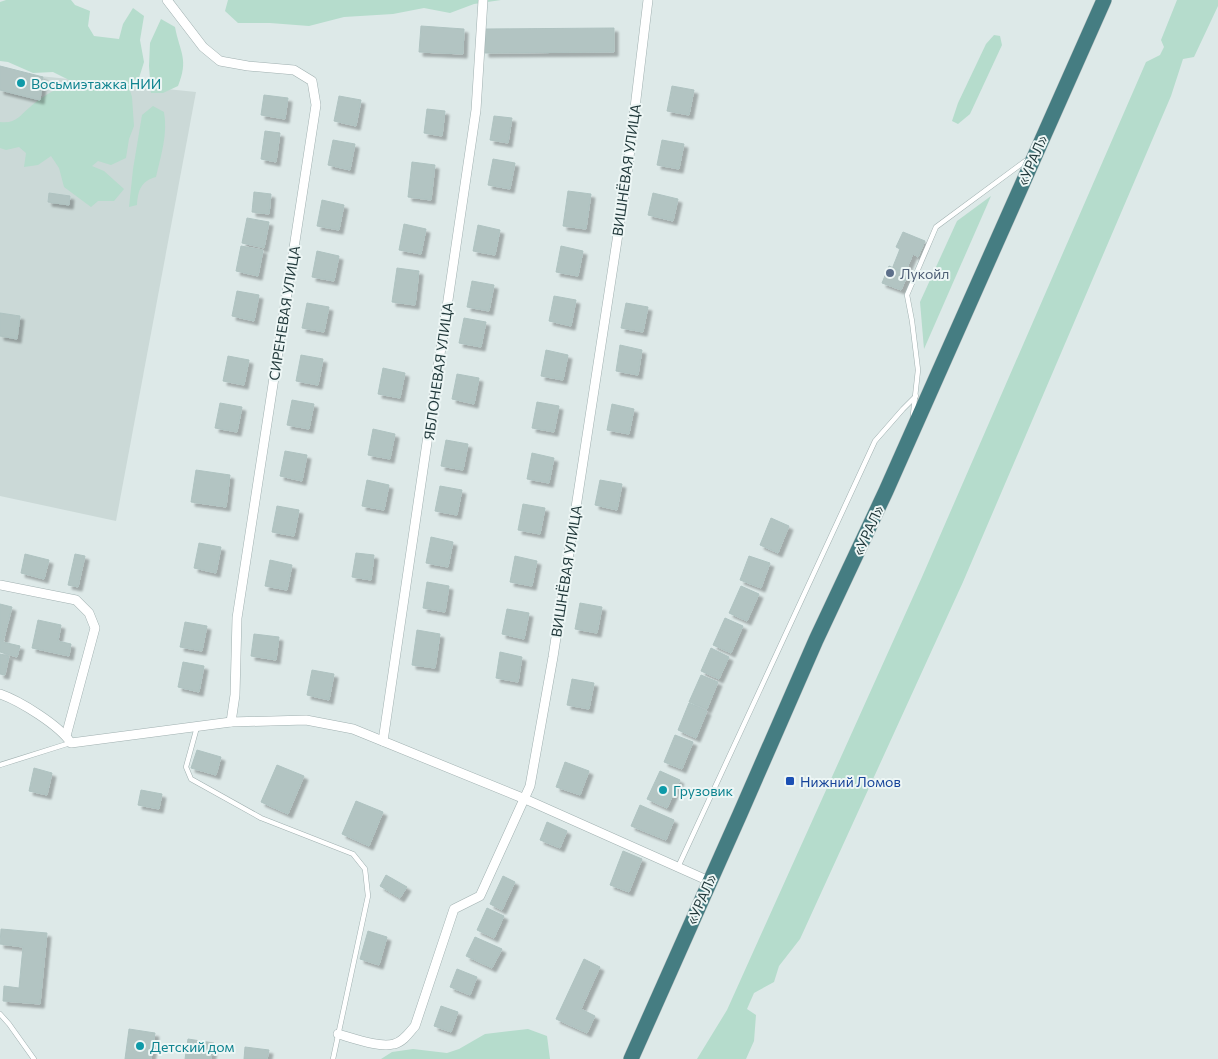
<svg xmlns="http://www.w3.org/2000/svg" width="1218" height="1059" font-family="Commissioner,sans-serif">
	<defs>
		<filter id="shadow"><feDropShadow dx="4" dy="4" stdDeviation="1" flood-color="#0004"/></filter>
	</defs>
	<rect width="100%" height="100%" fill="#dde9e8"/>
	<polygon fill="#cbd9d7" points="0,72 196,92 116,521 0,496"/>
	<g fill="#b5dccc">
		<path d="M6,0H71L75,5L90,11L88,26L94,36L119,39L123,24L133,8L144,16L140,40L144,62L139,78L128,84L132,97L134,126L129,139L126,158L111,165L98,161L92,166L104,171L124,189L114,201H98L91,207L64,187L59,168L51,156L38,165L24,167L26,153L19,147L6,150L0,148V122C16,124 19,116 30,107C38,100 49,92 60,88C66,86 73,86 79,85L53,72L33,73L8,62L0,61V2Z"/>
		<polygon points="228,0 501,0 474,4 450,13 424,8 393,14 344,17 309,26 270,23 238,23 225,11"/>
		<polygon points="1177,0 1218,0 1218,6 1194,57 1183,59 1171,96 963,582 800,939 779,966 774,982 754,993 747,1009 756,1015 754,1041 746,1059 697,1059 727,1010 922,577 1146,62 1160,55 1164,47 1161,40"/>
		<path d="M161,19L175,27C180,53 189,59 178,86L163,93H151L149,66L150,43Z"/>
		<polygon points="994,35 1000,36 1002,45 970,114 958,124 952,121 958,103 986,44"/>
		<path d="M153,106L164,112C168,134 161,155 156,177C141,181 138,190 137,205L129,207L133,169L142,115Z"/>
		<polygon points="991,196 924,349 920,302 957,221"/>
		<polygon points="528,1029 547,1036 550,1059 381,1059 392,1052 413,1049 447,1053 459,1049 485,1034"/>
	</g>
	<g fill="#b2c4c2" stroke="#afc3c1" filter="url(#shadow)">
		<polygon points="421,26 464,29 463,54 419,52"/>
		<polygon points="614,28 614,52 485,53 485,29"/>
		<polygon points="0,66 43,77 40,100 0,90"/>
		<polygon points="672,86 694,90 689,115 667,111"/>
		<polygon points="264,95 288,98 285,119 261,115"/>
		<polygon points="339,96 361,100 356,126 334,121"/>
		<polygon points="427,109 445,111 442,136 424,133"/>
		<polygon points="494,116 512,118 508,143 490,140"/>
		<polygon points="265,131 280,133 276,162 261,159"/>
		<polygon points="333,140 355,144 350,170 328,165"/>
		<polygon points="662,140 684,144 679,169 657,165"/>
		<polygon points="493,159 515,163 510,189 488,185"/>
		<polygon points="412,162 435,165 431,200 408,197"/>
		<polygon points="568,191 591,194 586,229 563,226"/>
		<polygon points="254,192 271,194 269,214 252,212"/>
		<polygon points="49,193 70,196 69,205 48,202"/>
		<polygon points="653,193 678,199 673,221 648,215"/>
		<polygon points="322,200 344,205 339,230 317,226"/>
		<polygon points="247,218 269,222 264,248 242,243"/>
		<polygon points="404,224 426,229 421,254 399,250"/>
		<polygon points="478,225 500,230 495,255 473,251"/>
		<polygon points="903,232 925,241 918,257 913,254 904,275 892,269 900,249 896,247"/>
		<polygon points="241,246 263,250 258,276 236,271"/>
		<polygon points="561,246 583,251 578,276 556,272"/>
		<polygon points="317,251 339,256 334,281 312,277"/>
		<polygon points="889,266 908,274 901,290 882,283"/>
		<polygon points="397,268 419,271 415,305 392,302"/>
		<polygon points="472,281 494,285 489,311 467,307"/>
		<polygon points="237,291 259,295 254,321 232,316"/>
		<polygon points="554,296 576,300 571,326 549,321"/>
		<polygon points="307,303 329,307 324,332 302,328"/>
		<polygon points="626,303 648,307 643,332 621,328"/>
		<polygon points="0,313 20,316 17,339 0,336"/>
		<polygon points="464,318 486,322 481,347 459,343"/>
		<polygon points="620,345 642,350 638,375 616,371"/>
		<polygon points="546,350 568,355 563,380 541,376"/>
		<polygon points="301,355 323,359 318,385 296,381"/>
		<polygon points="228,356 249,360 244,385 223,381"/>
		<polygon points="383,368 405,373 400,398 378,394"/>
		<polygon points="457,374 479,378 474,404 452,399"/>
		<polygon points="292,400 314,404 309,429 287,425"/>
		<polygon points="537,402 559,406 554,432 532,428"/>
		<polygon points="220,403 242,407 237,432 215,428"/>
		<polygon points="612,404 634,409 629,434 607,430"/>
		<polygon points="373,429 395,434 390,459 368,455"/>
		<polygon points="446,440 468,444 463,470 441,466"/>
		<polygon points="285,451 307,455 302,481 280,476"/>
		<polygon points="532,453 554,458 549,483 527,479"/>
		<polygon points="196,470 230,475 226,507 191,502"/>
		<polygon points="367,480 389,485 384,510 362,506"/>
		<polygon points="600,480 622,484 617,510 595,505"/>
		<polygon points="440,486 462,490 457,515 435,511"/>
		<polygon points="523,504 545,508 540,534 518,530"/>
		<polygon points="277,506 299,510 294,536 272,532"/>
		<polygon points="771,518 789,526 778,553 760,545"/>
		<polygon points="431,537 453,542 448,567 426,563"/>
		<polygon points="199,543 221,547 216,573 194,568"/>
		<polygon points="356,553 374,555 371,580 352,577"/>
		<polygon points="25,554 49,560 44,579 21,573"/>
		<polygon points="75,554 85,556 78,587 68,585"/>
		<polygon points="515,556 537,561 532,586 510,582"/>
		<polygon points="749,556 770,563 761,588 740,580"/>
		<polygon points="270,560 292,565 287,590 265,586"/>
		<polygon points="427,582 449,586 445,612 423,608"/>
		<polygon points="741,586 759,594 747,621 729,613"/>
		<polygon points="580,603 602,607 597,633 575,629"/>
		<polygon points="0,604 12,607 3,642 20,646 17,657 0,652"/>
		<polygon points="507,609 529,613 524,639 502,634"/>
		<polygon points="725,618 743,626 731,653 713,645"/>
		<polygon points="38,620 61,625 58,641 71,644 69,656 32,648"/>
		<polygon points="185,622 207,626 202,651 180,647"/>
		<polygon points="417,630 440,634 435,668 412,665"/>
		<polygon points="254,634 279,637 276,660 251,656"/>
		<polygon points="711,648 729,657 719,679 701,671"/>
		<polygon points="500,652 522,657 518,682 496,678"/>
		<polygon points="0,654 9,656 5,675 0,674"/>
		<polygon points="183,662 204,666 199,692 178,687"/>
		<polygon points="312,670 334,674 329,700 307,695"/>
		<polygon points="701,675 718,682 707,709 689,702"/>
		<polygon points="572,679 594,683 589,709 567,705"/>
		<polygon points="689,703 707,711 696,738 678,730"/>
		<polygon points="675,735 693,742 682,769 664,762"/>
		<polygon points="197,750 221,757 216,775 191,768"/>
		<polygon points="565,762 589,771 580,795 556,787"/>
		<polygon points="277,765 304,776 288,814 261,802"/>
		<polygon points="34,768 52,773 47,795 29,791"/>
		<polygon points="660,771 680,780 667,808 647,799"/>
		<polygon points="141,790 162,794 159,809 138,805"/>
		<polygon points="356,801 383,812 369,846 342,834"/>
		<polygon points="640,805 674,820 666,840 631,826"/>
		<polygon points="547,822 567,831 560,848 540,840"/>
		<polygon points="623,851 642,859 629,892 610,885"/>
		<polygon points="386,875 407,887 400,898 380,886"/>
		<polygon points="503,876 515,882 502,910 490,904"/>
		<polygon points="487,908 504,916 494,938 477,930"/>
		<polygon points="1,929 47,933 40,1004 3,1001 4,986 19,988 23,947 0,944"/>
		<polygon points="368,931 387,937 379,965 360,959"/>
		<polygon points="475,937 502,949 492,968 466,956"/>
		<polygon points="584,959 600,967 581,1009 595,1016 587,1033 556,1019"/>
		<polygon points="457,969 477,977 470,995 450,987"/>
		<polygon points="441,1006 458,1012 451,1032 434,1026"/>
		<polygon points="129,1029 155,1033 151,1059 125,1059"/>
		<polygon points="188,1039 214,1043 211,1059 185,1059"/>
		<polygon points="245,1047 269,1050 267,1059 244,1059"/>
	</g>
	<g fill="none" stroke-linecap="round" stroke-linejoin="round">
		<g stroke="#a0b0b0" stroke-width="5.5">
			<g id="service">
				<polyline points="913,415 918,370 912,321 907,295 936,227 1028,159"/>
				<polyline points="197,727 186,767 191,779 261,818 353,854 365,869 368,896 333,1059"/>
				<polyline points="0,765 70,743"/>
				<polyline points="678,867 875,441 903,409 916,396"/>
				<polyline points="0,1014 9,1024 34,1059"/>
			</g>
		</g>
		<g stroke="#a0b0b0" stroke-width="10">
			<g id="minor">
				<polyline points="167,0 203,47 220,61 248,66 294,70 312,81 316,105 237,618 235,695 231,722"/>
				<polyline points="0,585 76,600 89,613 95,628 66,736"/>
				<path d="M0,694C20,701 59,725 71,743L231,722L306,720L353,729L525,799L709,881"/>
				<polyline points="383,741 476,110 483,0"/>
				<path d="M338,1034C353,1038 379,1048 394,1044C403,1042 409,1033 415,1026L454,909L480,896L530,786L553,657L626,182L648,0"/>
			</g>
		</g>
		<g stroke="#bcc3c4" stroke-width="16">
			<polyline id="trunk" points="631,1059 740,814 816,640 886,491 1104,0"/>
		</g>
		<use href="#service" stroke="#fff" stroke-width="4.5"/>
		<use href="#minor" stroke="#fff" stroke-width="9"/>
		<use href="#trunk" stroke="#457d82" stroke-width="15"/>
	</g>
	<g fill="#0f9aa8" stroke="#edf6f5" stroke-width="2">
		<circle cx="21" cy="83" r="5"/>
		<circle cx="663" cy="790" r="5"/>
		<circle cx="140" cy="1046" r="5"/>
	</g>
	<circle fill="#5c6f8a" stroke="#edf6f5" stroke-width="2" cx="890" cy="273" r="5"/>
	<rect fill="#1a4fb4" stroke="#edf6f5" stroke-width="2" x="785" y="776" width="10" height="10" rx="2.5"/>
	<g text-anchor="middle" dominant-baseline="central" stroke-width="4" stroke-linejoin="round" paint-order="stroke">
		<g font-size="14" fill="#0d838f" stroke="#edf6f5" text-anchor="start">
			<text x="31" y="83">Восьмиэтажка НИИ</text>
			<text x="673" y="790">Грузовик</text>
			<text x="150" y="1046">Детский дом</text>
		</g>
		<g font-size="14" fill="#1f3739" stroke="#edf6f5">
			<text transform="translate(1032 160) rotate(-66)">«УРАЛ»</text>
			<text transform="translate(626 170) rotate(-82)">ВИШНЁВАЯ УЛИЦА</text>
			<text transform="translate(284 313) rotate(-81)">СИРЕНЕВАЯ УЛИЦА</text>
			<text transform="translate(438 371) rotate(-82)">ЯБЛОНЕВАЯ УЛИЦА</text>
			<text transform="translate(868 530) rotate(-65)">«УРАЛ»</text>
			<text transform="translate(566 571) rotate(-81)">ВИШНЁВАЯ УЛИЦА</text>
			<text transform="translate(701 899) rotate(-66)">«УРАЛ»</text>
		</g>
		<g font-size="14" fill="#4e5e75" stroke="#edf6f5" text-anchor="start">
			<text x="900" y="273">Лукойл</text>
		</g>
		<g font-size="14" fill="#164399" stroke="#edf6f5" text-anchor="start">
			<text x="800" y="781">Нижний Ломов</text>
		</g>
	</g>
</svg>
